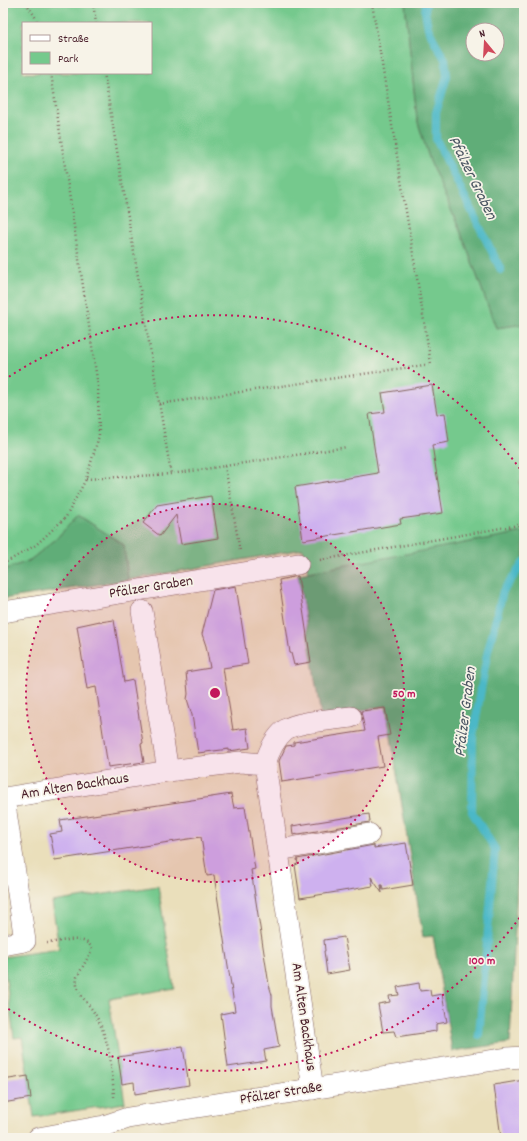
<svg xmlns="http://www.w3.org/2000/svg" width="527" height="1141" font-family="Dekko,sans-serif">
	<rect width="100%" height="100%" fill="#f7f3e8"/>
	<filter id="ink" filterUnits="userSpaceOnUse"><feTurbulence type="fractalNoise" baseFrequency=".025" numOctaves="2"/><feDisplacementMap in="SourceGraphic" scale="8" xChannelSelector="R" yChannelSelector="G"/><feConvolveMatrix kernelMatrix="1 2 1 2 8 2 1 2 1" color-interpolation-filters="sRGB"/></filter>
	<filter id="wash" filterUnits="userSpaceOnUse"><feTurbulence type="fractalNoise" baseFrequency=".012" numOctaves="4" result="noise"/><feDisplacementMap in="SourceGraphic" scale="16" xChannelSelector="R" yChannelSelector="G"/><feGaussianBlur stdDeviation="0.9" result="paint"/><feColorMatrix in="noise" values="0 0 0 0 0 0 0 0 0 0 0 0 0 0 0 0 0 1.4 0 .05"/><feComposite in="paint" operator="in"/></filter>
	<g filter="url(#wash)">
		<rect width="100%" height="100%" fill="#eadfbb"/>
		<g fill="#75c98d" stroke="#60745c" fill-rule="evenodd">
			<path d="M3,3H405L417,119L430,161L464,240L496,328L524,324V480L520,481L524,508V532L308,573L303,549L128,580L124,545L78,515L56,539L29,561L3,570ZM23,23H151V73H23Z"/>
			<polygon points="158,886 174,988 109,999 125,1103 34,1117 22,1037 14,1038 3,957 59,949 52,902"/>
		</g>
		<g fill="#60ad78" stroke="#556652" fill-rule="evenodd">
			<path d="M405,3H524V324L496,328L464,240L430,161L417,119ZM473,30H497V54H473Z"/>
			<polygon points="78,515 124,545 128,580 3,599 3,570 29,561 56,539"/>
			<polygon points="524,532 524,837 519,838 510,1043 452,1051 433,936 423,937 386,706 321,717 298,574"/>
		</g>
		<g fill="none" stroke-linecap="round" stroke-linejoin="round">
			<g stroke="#4bb8c7" stroke-width="8">
				<polyline points="426,3 425,11 428,28 435,42 445,59 447,76 436,113 436,139 501,270"/>
				<polyline points="479,1035 495,849 472,812 473,736 487,655 503,591 524,562"/>
			</g>
		</g>
		<g id="blocks">
			<g fill="#ceb1ef">
				<polygon points="432,385 437,414 445,413 449,442 432,445 443,513 400,519 401,524 303,540 295,487 378,473 369,414 385,412 382,393"/>
				<polygon points="211,496 218,538 181,544 176,515 160,536 143,523 157,505"/>
				<polygon points="298,576 311,662 294,665 291,653 290,653 279,580"/>
				<polygon points="236,586 248,664 223,668 233,730 247,728 250,748 229,751 229,749 198,753 192,715 187,699 188,694 186,672 210,668 206,646 202,634 213,590"/>
				<polygon points="114,620 124,682 133,680 143,743 141,744 144,762 108,767 96,687 87,689 77,626 100,621 100,622"/>
				<polygon points="385,708 390,735 378,737 383,766 282,782 279,761 286,746 294,745 294,742 365,731 361,711"/>
				<polygon points="231,794 234,808 245,807 255,869 251,870 269,985 272,995 272,1006 279,1047 264,1050 266,1061 228,1067 221,1014 235,1011 214,875 207,876 201,837 55,860 50,834 62,832 60,820"/>
				<polygon points="369,814 370,822 293,835 292,826"/>
				<polygon points="406,843 413,885 383,890 382,885 381,885 382,893 371,877 373,886 300,898 295,865 298,864 297,859 374,845 374,848"/>
				<polygon points="344,937 350,970 327,974 324,951 325,951 324,940"/>
				<polygon points="419,983 420,991 430,990 431,996 442,994 447,1022 436,1024 436,1031 396,1037 394,1031 383,1032 378,1004 390,1002 389,996 399,995 397,987"/>
				<polygon points="183,1047 189,1085 135,1094 134,1082 122,1084 118,1057"/>
				<polygon points="28,1076 31,1098 3,1103 3,1080"/>
				<polygon points="524,1080 524,1138 501,1138 494,1085"/>
			</g>
		</g>
	</g>
	<g filter="url(#ink)">
		<use href="#blocks" fill-opacity="0" stroke="#82625d" stroke-width="1"/>
		<g fill="none" stroke-linecap="round" stroke-linejoin="round">
			<g stroke="#82625d" stroke-width="22">
				<g id="minor">
					<polyline points="142,611 168,771"/>
					<polyline points="3,612 298,564"/>
					<path d="M265,764C269,751 274,739 285,730C295,722 336,719 351,717"/>
					<polyline points="279,850 369,834"/>
					<polyline points="3,945 25,941 4,798 168,771 217,765 240,762 265,764 313,1089"/>
					<polyline points="38,1138 104,1126 128,1118 507,1058 524,1057"/>
				</g>
			</g>
			<g stroke="#82625d" stroke-width="2.5" stroke-dasharray="1 3" stroke-linecap="butt">
				<polyline points="26,3 34,15 38,23"/>
				<polyline points="93,3 96,23"/>
				<polyline points="104,73 171,474"/>
				<polyline points="159,404 431,364 372,3"/>
				<polyline points="225,466 347,447"/>
				<polyline points="86,479 171,474 225,466 240,551"/>
				<polyline points="320,560 524,524"/>
				<polyline points="3,564 36,545 66,517 86,479 99,436 98,386 51,73"/>
				<path d="M47,943C59,942 88,933 92,950L77,977C74,992 88,1002 95,1014C110,1040 112,1069 114,1097"/>
			</g>
			<use href="#minor" stroke="#fff" stroke-width="21"/>
		</g>
	</g>
	<circle cx="215" cy="693" r="189" fill="#c2185b" fill-opacity=".12"/>
	<g fill="none" stroke="#c2185b" stroke-width="2" stroke-dasharray="2 4">
		<circle cx="215" cy="693" r="189"/>
		<path d="M523 913A378 378 0 0 1 4 1006M4 380A378 378 0 0 1 523 473"/>
	</g>
	<g text-anchor="middle" dominant-baseline="central" stroke-width="3.5" stroke-linejoin="round" paint-order="stroke">
		<g font-size="15" fill="#4a1f2b" stroke="#f7f3e8">
			<text transform="translate(151 588) rotate(-9)">Pfälzer Graben</text>
			<text transform="translate(75 787) rotate(-9)">Am Alten Backhaus</text>
			<text transform="translate(303 1017) rotate(82)">Am Alten Backhaus</text>
			<text transform="translate(281 1094) rotate(-9)">Pfälzer Straße</text>
		</g>
		<g font-size="16" font-style="italic" fill="#4a5562" stroke="#f7f3e8">
			<text transform="translate(472 178) rotate(64)">Pfälzer Graben</text>
			<text transform="translate(466 712) rotate(-83)">Pfälzer Graben</text>
		</g>
	</g>
	<circle cx="215" cy="693" r="6" fill="#c2185b" stroke="#f7f3e8" stroke-width="2"/>
	<g font-size="12" text-anchor="middle" font-weight="bold" fill="#c2185b" stroke="#f7f3e8" stroke-width="3.5" stroke-linejoin="round" paint-order="stroke">
		<text x="404" y="697">50 m</text>
		<text x="482" y="964">100 m</text>
	</g>
	<rect width="527" height="1141" fill="none" stroke="#f7f3e8" stroke-width="16"/>
	<rect x="22" y="22" width="130" height="52" fill="#f7f3e8" stroke="#b29e9c"/>
	<rect x="30" y="35" width="20" height="6" fill="#ffffff" stroke="#b29e9c"/>
	<text x="58" y="42" font-size="12" fill="#4a1f2b">Straße</text>
	<rect x="30" y="52" width="20" height="12" fill="#75c98d" stroke="#b29e9c"/>
	<text x="58" y="62" font-size="12" fill="#4a1f2b">Park</text>
	<g transform="translate(485 42) rotate(342)"><circle r="19" fill="#f7f3e8" stroke="#b29e9c"/>
	<path d="M0-3L7 15L0 10L-7 15Z" fill="#d1495b"/>
	<text y="-6" font-size="11" font-weight="bold" text-anchor="middle" fill="#4a1f2b">N</text>
	</g>
</svg>
